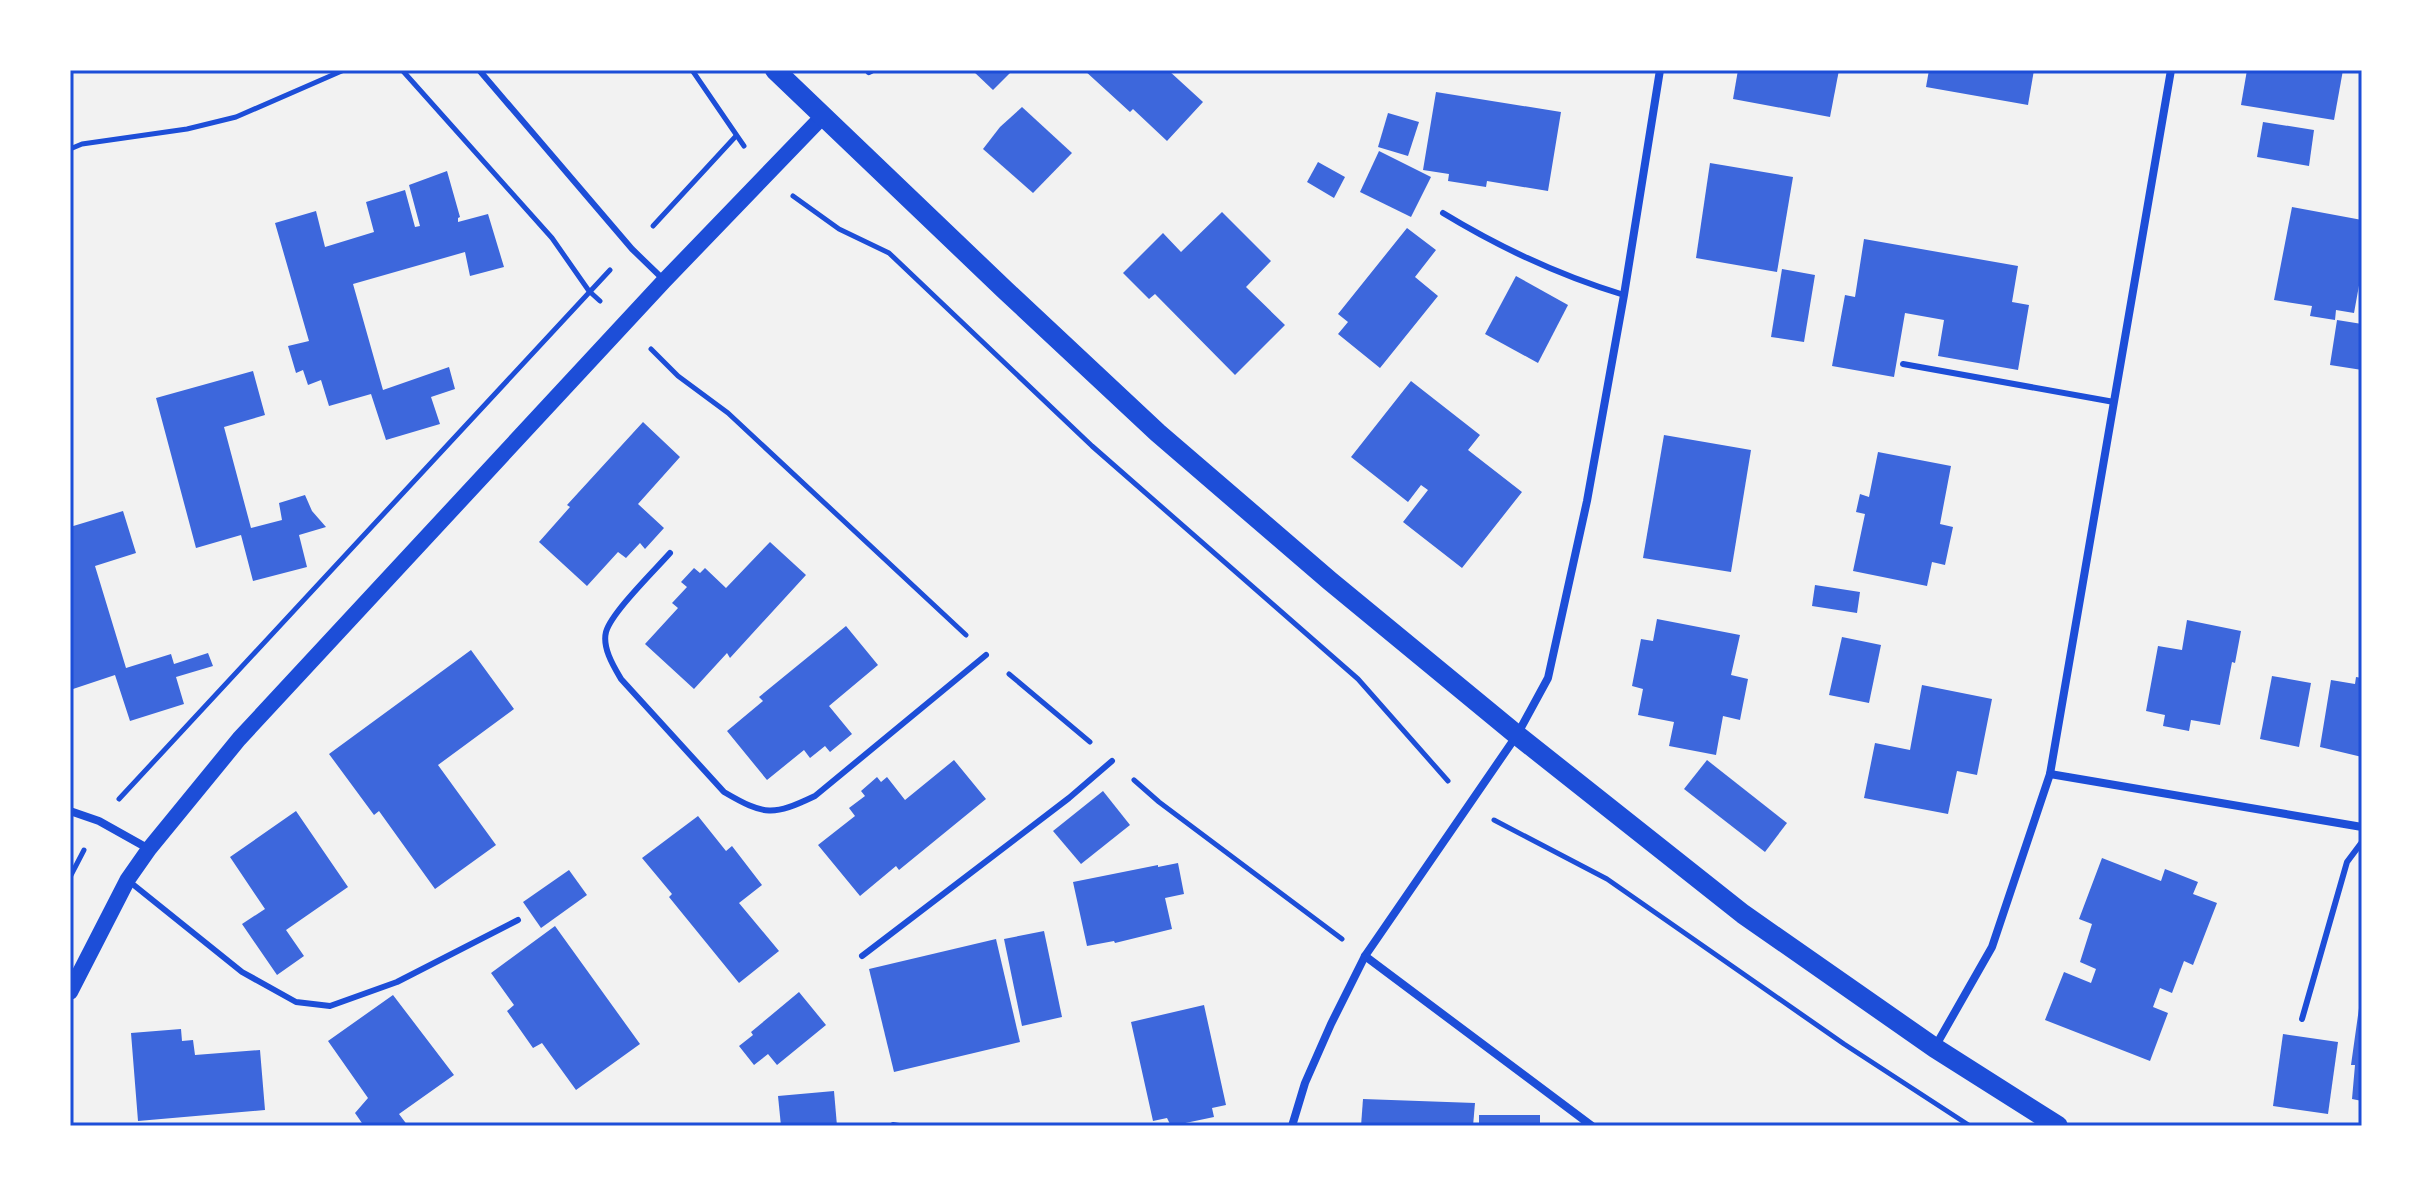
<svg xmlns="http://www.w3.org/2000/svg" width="2432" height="1196" font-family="Signika,sans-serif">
	<rect width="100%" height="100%" fill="#f2f2f2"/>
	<g fill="#3d67dc">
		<polygon points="972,70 1013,70 993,90"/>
		<polygon points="1084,70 1168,70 1203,102 1167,141 1133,109 1130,112"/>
		<polygon points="1738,70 1839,70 1830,117 1733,99"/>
		<polygon points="1929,70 2034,70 2028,105 1926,87"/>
		<polygon points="2247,70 2343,70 2334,120 2241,105"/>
		<polygon points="1436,92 1561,112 1548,191 1487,181 1486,187 1448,181 1449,174 1423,170"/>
		<polygon points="1022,107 1072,153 1033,193 983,149 1000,127"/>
		<polygon points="1388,113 1419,122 1408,156 1378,147"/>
		<polygon points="2263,122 2314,130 2309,166 2257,157"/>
		<polygon points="1379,151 1431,177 1411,217 1360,192"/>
		<polygon points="1318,162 1345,177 1334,198 1307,182"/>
		<polygon points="1710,163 1793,177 1777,272 1696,258"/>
		<polygon points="447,171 460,217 458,218 458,222 488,214 504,267 470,276 465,252 353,284 383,390 449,367 455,389 431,397 440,424 386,440 371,394 329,406 321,380 308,385 303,370 296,373 288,346 309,341 275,223 316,211 325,247 374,232 366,202 405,190 415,227 420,226 409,185"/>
		<polygon points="2292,207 2362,220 2362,269 2354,313 2336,310 2335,320 2310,316 2312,306 2274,300"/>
		<polygon points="1222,212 1271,261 1246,287 1285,325 1235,375 1155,294 1149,299 1123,273 1163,233 1181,252"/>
		<polygon points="1407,228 1436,250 1415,277 1438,296 1380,368 1338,334 1348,322 1338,314"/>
		<polygon points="1864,239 2018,266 2012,302 2029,305 2018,370 1938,356 1944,320 1905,313 1894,377 1832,366 1845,295 1855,297"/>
		<polygon points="1782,269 1815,275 1804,342 1771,337"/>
		<polygon points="1516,276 1568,305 1538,363 1485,334"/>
		<polygon points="2337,320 2362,324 2362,370 2330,365"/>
		<polygon points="253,371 265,415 224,427 251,528 282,520 279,503 305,495 312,511 326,527 299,535 307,567 253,581 241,535 196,548 156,398"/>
		<polygon points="1411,381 1480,435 1468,450 1522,492 1462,568 1403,522 1428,490 1421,485 1408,502 1351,457"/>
		<polygon points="643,422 680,457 638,504 664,528 645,549 640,543 626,558 618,552 587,586 539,542 570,507 567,505"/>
		<polygon points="1664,435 1751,450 1731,572 1643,558"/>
		<polygon points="1878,452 1951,466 1940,524 1953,527 1945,565 1932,562 1927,586 1853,571 1865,514 1856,512 1860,494 1869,497"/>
		<polygon points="123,511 136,553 95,566 126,668 171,654 174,664 208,653 213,666 176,677 184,704 130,721 115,675 70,690 70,527"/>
		<polygon points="770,542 806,575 730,658 727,653 694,689 645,644 678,608 672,603 687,587 681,582 694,568 700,573 705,568 726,588"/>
		<polygon points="1815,585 1860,592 1857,613 1812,606"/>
		<polygon points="1657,619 1740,635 1731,675 1748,679 1740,720 1723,716 1716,755 1669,746 1674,722 1638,715 1643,689 1632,686 1641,639 1653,641"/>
		<polygon points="2187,620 2241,631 2235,663 2232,662 2220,725 2191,720 2189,731 2163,726 2165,715 2146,711 2158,646 2182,650"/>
		<polygon points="846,626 878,665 829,706 852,734 830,752 825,746 810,758 804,750 767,780 727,731 763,701 759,697"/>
		<polygon points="1842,637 1881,645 1869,703 1829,695"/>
		<polygon points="471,650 514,709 438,765 496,845 435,889 379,811 374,815 329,754"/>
		<polygon points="2272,676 2311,683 2299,747 2260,739"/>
		<polygon points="2356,677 2362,678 2362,757 2320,747 2331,680 2355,684"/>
		<polygon points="1922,685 1992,699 1977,775 1957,771 1948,814 1864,798 1875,743 1910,750"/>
		<polygon points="954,760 986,799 899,870 896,866 860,896 818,845 855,816 849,808 865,796 861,791 877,777 881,782 887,777 905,800"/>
		<polygon points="1707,760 1787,823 1765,852 1684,789"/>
		<polygon points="1103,791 1130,825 1081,864 1053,831"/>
		<polygon points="296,811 348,887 286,930 304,956 277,975 242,924 265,909 230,857"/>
		<polygon points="698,816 726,851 732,846 762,885 739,903 779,951 739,983 669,897 672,894 642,858"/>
		<polygon points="2102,858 2161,881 2165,869 2198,882 2193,894 2217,903 2193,965 2184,961 2172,993 2160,988 2153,1007 2168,1013 2150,1061 2045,1020 2064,972 2091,983 2096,969 2080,962 2092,924 2079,919"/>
		<polygon points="1178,863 1184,894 1165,898 1172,929 1115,943 1114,941 1087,946 1073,882 1158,865 1158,867"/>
		<polygon points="569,870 587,895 541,928 523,902"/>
		<polygon points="555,926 640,1044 576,1090 542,1043 533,1048 507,1011 514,1005 491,973"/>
		<polygon points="1044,931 1062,1017 1022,1026 1004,939"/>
		<polygon points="996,939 1020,1042 894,1072 869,969"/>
		<polygon points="799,992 826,1025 777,1065 768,1054 754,1065 739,1046 753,1035 751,1032"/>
		<polygon points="393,995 454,1075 399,1114 408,1126 364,1126 355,1113 368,1098 328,1041"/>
		<polygon points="2360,1001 2362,1002 2362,1101 2352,1099 2355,1065 2351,1065"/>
		<polygon points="1204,1005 1226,1105 1212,1108 1214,1117 1171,1126 1167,1118 1153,1121 1131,1022"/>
		<polygon points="181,1029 182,1041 193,1040 195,1055 260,1050 265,1110 138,1121 131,1033"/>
		<polygon points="2283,1034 2338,1042 2328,1114 2273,1106"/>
		<polygon points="834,1091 837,1126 781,1126 778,1096"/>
		<polygon points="1363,1099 1475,1103 1473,1126 1361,1126"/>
		<rect x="1479" y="1115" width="61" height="11"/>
	</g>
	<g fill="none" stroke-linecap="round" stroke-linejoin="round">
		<g stroke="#1d4ed8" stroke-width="5">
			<polyline points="402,70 552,238 589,291 600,301"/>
			<polyline points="692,70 744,146"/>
			<polyline points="70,149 82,144 187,129 236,117 344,70"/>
			<polyline points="793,196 839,229 889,253 1092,446 1358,679 1448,781"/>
			<polyline points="653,226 736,136"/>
			<polyline points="651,349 678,376 728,413 966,635"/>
			<polyline points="1009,674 1090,742"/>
			<polyline points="1134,780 1159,802 1342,939"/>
			<polyline points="119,799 610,270"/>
			<polyline points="1494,820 1607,879 1844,1044 1970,1126"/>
			<polyline points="70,877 84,850"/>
		</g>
		<g stroke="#1d4ed8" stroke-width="6">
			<polyline points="479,70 632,249 664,280"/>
			<path d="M1443,213C1499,247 1561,276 1624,295"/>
			<polyline points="1903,364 2114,402"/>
			<path d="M670,553C655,570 611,613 606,632C602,648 614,667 621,679L724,792C765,816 773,816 815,796L986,655"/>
			<polyline points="130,882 242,972 296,1002 330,1006 397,982 518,920"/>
			<polyline points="862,956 1069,798 1112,761"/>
			<polyline points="2302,1019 2347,862 2362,842"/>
			<polyline points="893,1125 899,1126"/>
		</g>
		<g stroke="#1d4ed8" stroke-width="8">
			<polyline points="869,71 871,70"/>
			<polyline points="2050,774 2362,827"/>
			<polyline points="70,811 99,821 149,849"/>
			<polyline points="1365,956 1592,1126"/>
			<polyline points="1935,1047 1992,947 2050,774 2171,70"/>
			<polyline points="1292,1126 1305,1083 1331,1024 1365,956 1517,735 1548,678 1587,501 1624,295 1660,70"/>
		</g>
		<polyline stroke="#1d4ed8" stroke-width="16" points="70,992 128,879 149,849 239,739 664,281 824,115"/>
		<polyline stroke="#1d4ed8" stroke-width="20" points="775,70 1005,290 1158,433 1330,581 1517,735 1743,914 1935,1048 2058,1126"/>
	</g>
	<rect width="2432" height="1196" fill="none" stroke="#ffffff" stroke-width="144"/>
	<rect x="72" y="72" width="2288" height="1052" fill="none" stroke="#1d4ed8" stroke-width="3"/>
</svg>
